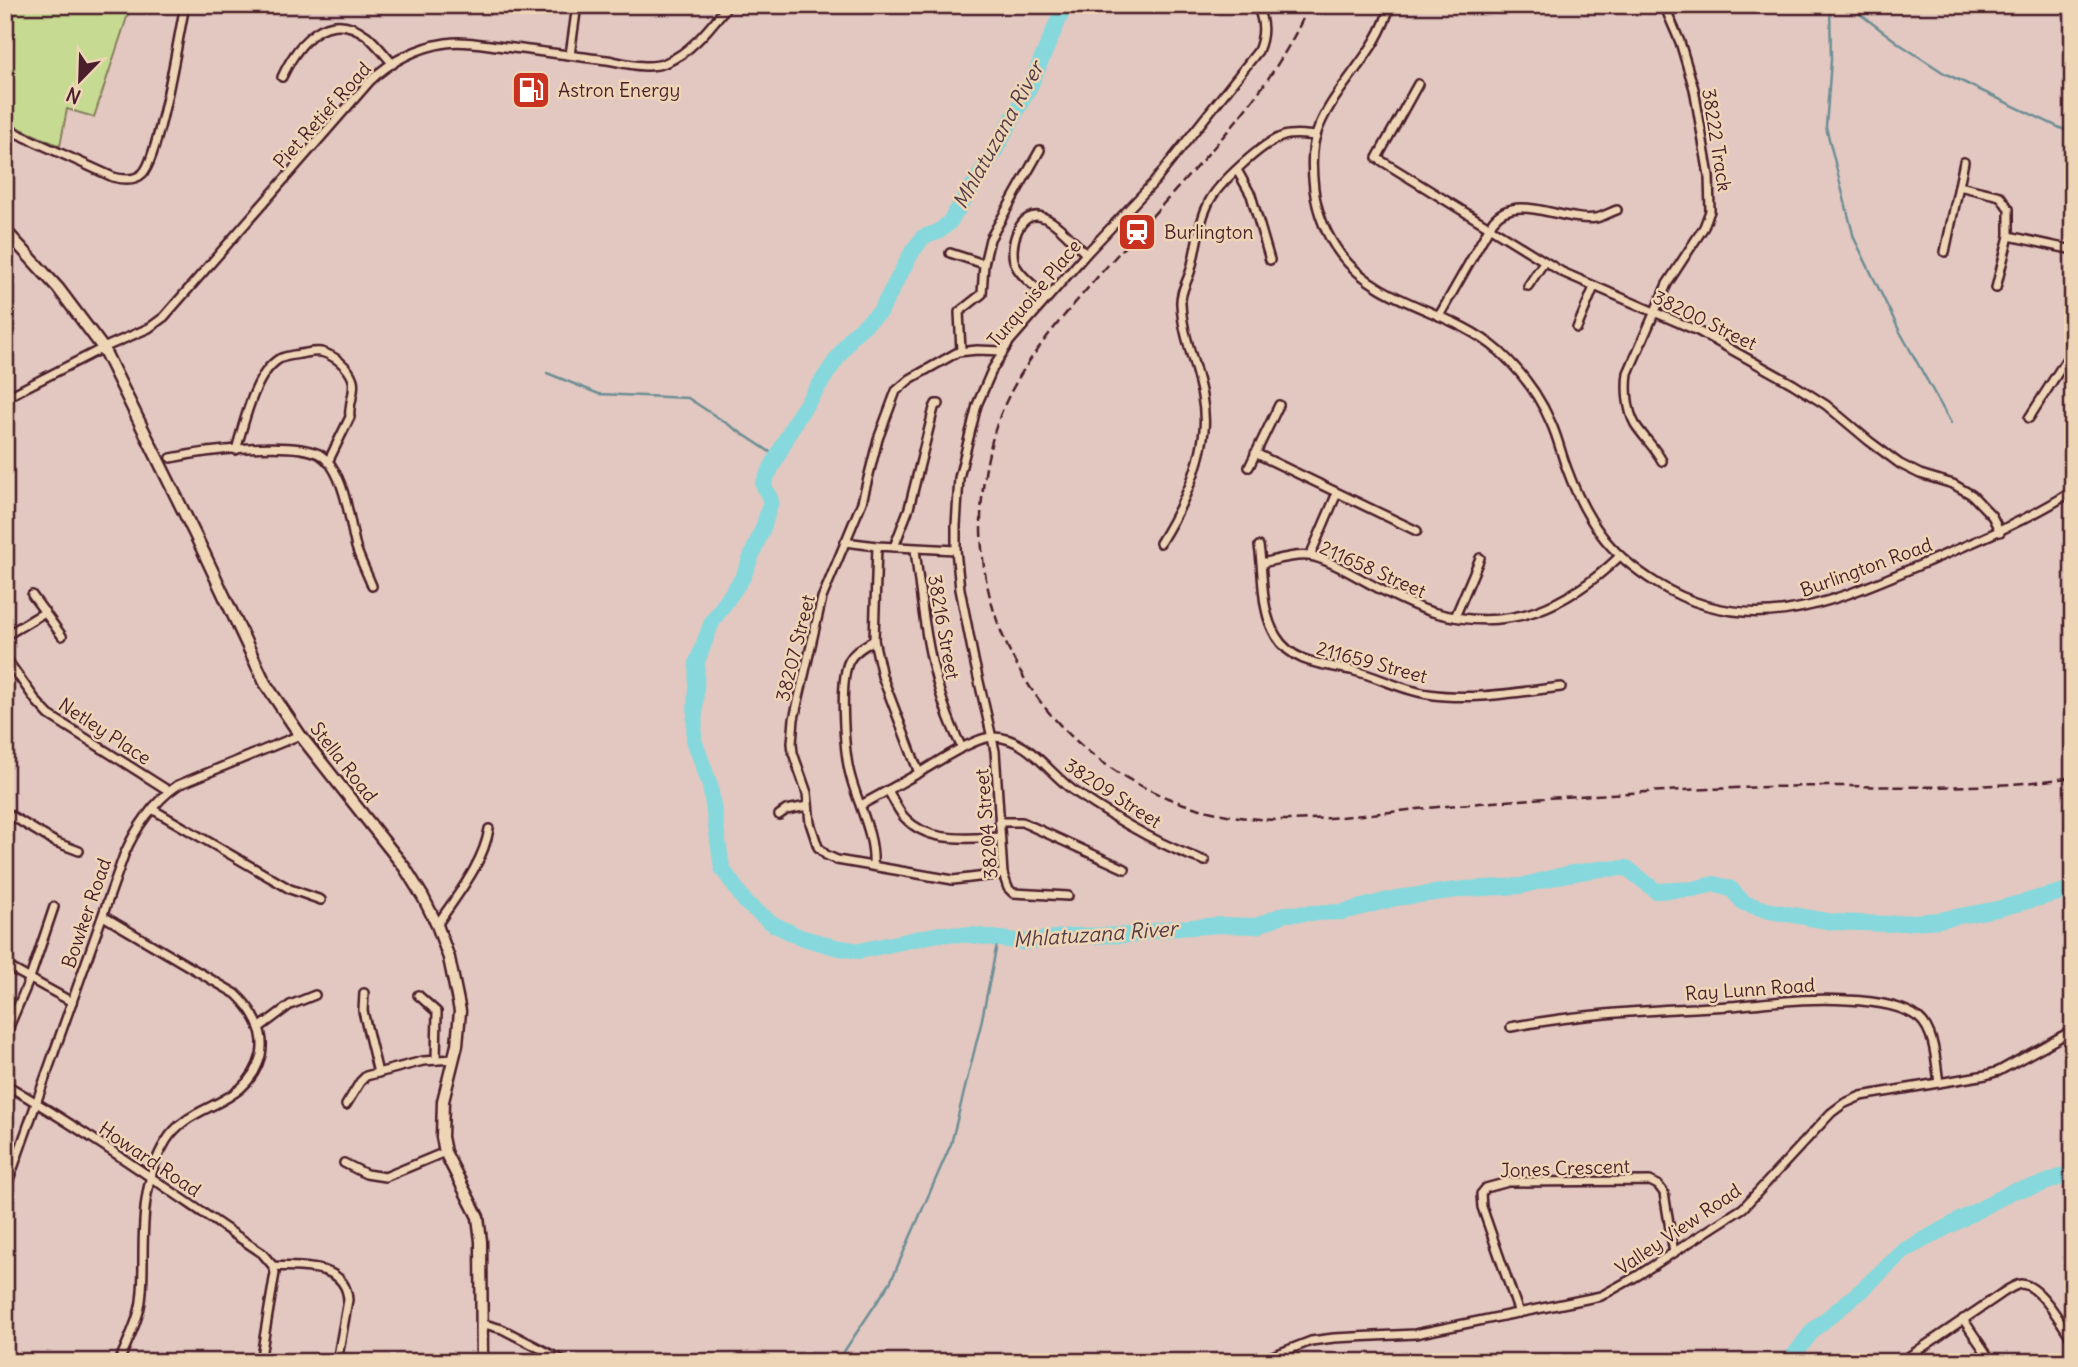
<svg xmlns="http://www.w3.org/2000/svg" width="2078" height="1367" font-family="Delius,sans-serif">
	<rect width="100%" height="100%" fill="#e2c8c0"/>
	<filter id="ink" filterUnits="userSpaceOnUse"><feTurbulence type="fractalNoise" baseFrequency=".0143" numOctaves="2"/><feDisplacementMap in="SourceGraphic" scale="14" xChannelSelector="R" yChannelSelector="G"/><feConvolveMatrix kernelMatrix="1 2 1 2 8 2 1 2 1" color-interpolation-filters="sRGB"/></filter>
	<g filter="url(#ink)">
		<polygon fill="#c6db91" stroke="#887d5e" stroke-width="2" points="5,5 131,5 94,117 67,109 60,146 5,122"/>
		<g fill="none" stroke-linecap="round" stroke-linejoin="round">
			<g stroke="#6e8e95" stroke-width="2.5">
				<polyline points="1830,5 1831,60 1826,127 1854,238 1900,332 1951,423"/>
				<polyline points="1848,5 1901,45 1944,73 2073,134"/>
				<polyline points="547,373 599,394 688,398 776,456"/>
				<polyline points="837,1362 891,1281 951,1144 981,1024 998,939"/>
			</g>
			<g stroke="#86d8dc" stroke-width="16">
				<polyline points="1065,5 1030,86 995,151 949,223 938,232 923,237 912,252 880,312 853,335 797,418 763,484 771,501 764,525 743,577 712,622 697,662 694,740 710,785 722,868 746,903 773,924 800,937 835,947 859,951 939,934 971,935 1023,942 1072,936 1135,935 1164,929 1220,925 1256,926 1285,914 1343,912 1396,898 1465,889 1521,886 1567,874 1600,869 1627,868 1656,891 1693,889 1714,884 1731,889 1744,903 1770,911 1833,922 1888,924 1939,920 1997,909 2073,889"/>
				<polyline points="1784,1362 1792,1358 1813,1330 1863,1289 1903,1251 2013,1191 2037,1186 2073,1172"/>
			</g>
			<g stroke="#4a1f2b" stroke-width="12">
				<g id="street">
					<path d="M1390,5C1378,55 1332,87 1316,135C1311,151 1312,172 1314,189C1317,213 1326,235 1341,255C1381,306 1451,309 1499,351C1521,371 1539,395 1551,423C1558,438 1561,454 1567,469C1575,491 1586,514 1600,533C1615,554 1637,571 1658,584C1753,642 1836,600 1927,562C1977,541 2026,521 2073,491"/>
					<polyline points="570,55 577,5"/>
					<path d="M282,77C298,43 327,7 366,35C376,43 384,54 393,64"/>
					<polyline points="1418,84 1377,158 1562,272 1698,331 1793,384 1826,405 1869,441 1900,464 1920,474 1953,484 1972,495 1992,516 2000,532"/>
					<path d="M5,128L113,177C124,180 135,181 143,173C159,157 179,34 185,5"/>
					<polyline points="1237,170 1251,195 1270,260"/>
					<polyline points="1959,186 2000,196 2009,209 2009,236 1996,288"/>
					<polyline points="2009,236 2073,250"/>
					<polyline points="1945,252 1964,162"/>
					<polyline points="950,253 984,264"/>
					<polyline points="1528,286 1544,262"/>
					<path d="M1047,297C1037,288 1022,278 1016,266C1007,249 1019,206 1045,218C1058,223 1075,244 1086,254"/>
					<path d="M1439,316L1493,221C1516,191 1564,223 1596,218C1603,217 1610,212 1617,210"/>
					<polyline points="1577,328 1594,287"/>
					<polyline points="961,351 959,312 982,294 984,264 990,239 1040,150"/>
					<polyline points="1003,351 977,350 958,352 910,379 896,391 878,439 862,502 822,598 794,719 792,743 793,753 807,793 810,823 818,847 826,855 837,860 953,880 1003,874"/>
					<path d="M5,398L103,348L149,328L164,317L370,81C390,61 419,47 446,43C465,40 486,45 505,47C539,51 573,56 607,60C625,63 647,70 665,63C691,53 711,26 728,5"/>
					<polyline points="2029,418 2073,349"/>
					<path d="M236,450C244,424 254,374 279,359C285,356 293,355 300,354C307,353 314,351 321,352C334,355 349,367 353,380C356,392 348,404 350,417L328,462"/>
					<polyline points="1255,453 1417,531"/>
					<path d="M171,458C204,451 290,440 319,454C324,457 328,461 331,465C347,489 349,520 356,547C360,560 367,573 372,586"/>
					<path d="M1662,461C1654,446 1643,437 1635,424C1627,410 1626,388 1628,373L1667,284L1704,227L1710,211L1709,176L1694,89L1680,42L1664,5"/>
					<polyline points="1249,467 1279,405"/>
					<polyline points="845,542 877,546 956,550"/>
					<path d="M1160,543C1181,509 1200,470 1204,430C1208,387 1183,347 1181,304C1180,291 1188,281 1191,269C1197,246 1198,224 1209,202C1218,184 1264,141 1284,136C1294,133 1305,135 1316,136"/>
					<polyline points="877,546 874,640 882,676 919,773"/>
					<path d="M1259,546C1264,575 1260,610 1276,636C1292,663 1322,664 1351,670C1377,676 1401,690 1428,694C1471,701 1518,692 1561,687"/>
					<polyline points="894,547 909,508 934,408 936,404 939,404"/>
					<path d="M915,549C923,617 930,685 962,748"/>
					<polyline points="1310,556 1337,493"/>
					<path d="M1262,563C1276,560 1294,554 1309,556C1328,558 1363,581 1382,590C1399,599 1417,608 1436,613C1510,633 1567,607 1620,556"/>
					<polyline points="32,595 62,636"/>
					<polyline points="1455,617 1480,558"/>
					<polyline points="5,636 45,612"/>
					<polyline points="5,657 37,702 49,715 169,791"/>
					<path d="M888,790C893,799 898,811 905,818C929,844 969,838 1000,837"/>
					<path d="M861,805C880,795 899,784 917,774C934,764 976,736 994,737C1030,738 1050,776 1077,793C1117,820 1160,846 1205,861"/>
					<polyline points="152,809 290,889 321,900"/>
					<polyline points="5,812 55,842 79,851"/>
					<polyline points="779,815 786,810 808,806"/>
					<polyline points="999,822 1022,822 1125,869"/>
					<path d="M873,866C875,835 859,807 851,778C844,755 839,681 849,661C854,651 865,646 874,640"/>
					<path d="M1068,896L1013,893L1008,888L1003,874L995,751L974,660L960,589L956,550V526L959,478L977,405L993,368L1010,341L1086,254L1155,181L1258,51C1265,34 1264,22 1257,5"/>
					<path d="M103,916L236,994C253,1010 266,1032 261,1055C247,1109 190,1101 166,1141C144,1176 143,1220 143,1260C143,1275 143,1292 140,1307C136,1326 126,1344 119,1362"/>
					<path d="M437,925C456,896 483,865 489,829"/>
					<polyline points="5,965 72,1002"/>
					<polyline points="364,993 363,1011 378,1073"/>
					<polyline points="418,995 437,1012 436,1060"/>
					<path d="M1511,1027C1583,1013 1656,1010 1729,1006C1768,1003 1808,997 1847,1000C1869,1001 1901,1004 1919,1018C1935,1031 1936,1064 1939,1083"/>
					<polyline points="259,1028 290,1005 315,995"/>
					<polyline points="5,1036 30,978 54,907"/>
					<path d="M5,1084C94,1136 177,1196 262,1253L273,1266L275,1273L260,1362"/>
					<polyline points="346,1105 360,1082 366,1076 423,1061 454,1059"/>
					<polyline points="344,1163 366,1174 385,1177 445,1152"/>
					<path d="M5,1191L124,855C135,829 154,801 178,785L300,735"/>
					<path d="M273,1266C301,1268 346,1262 348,1300L337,1362"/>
					<polyline points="1519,1313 1482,1207 1481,1194 1486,1188 1508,1182 1650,1181 1658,1185 1664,1193 1674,1253"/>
					<polyline points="1963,1319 1992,1362"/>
					<polyline points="481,1323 502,1329 566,1362"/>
					<polyline points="1257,1362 1311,1341 1334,1338 1415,1334 1601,1296 1637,1276 1743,1208 1831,1113 1843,1104 1861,1096 1986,1075 1999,1071 2073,1030"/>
					<path d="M1901,1362L2001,1294C2007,1290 2014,1285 2021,1284C2040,1284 2063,1326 2073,1341"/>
				</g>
			</g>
			<g stroke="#4a1f2b" stroke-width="15">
				<polyline id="secondary" points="5,230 58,288 103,348 204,553 265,683 300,735 405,868 423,897 437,925 449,958 460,1011 457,1045 443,1101 442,1137 445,1152 478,1217 481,1241 482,1362"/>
			</g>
			<use href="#street" stroke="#eed5b6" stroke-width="7"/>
			<use href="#secondary" stroke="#eed5b6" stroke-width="10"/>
			<path stroke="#4a1f2b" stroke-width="2.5" stroke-dasharray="10 5" stroke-linecap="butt" d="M1309,5C1279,75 1233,126 1183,182C1153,215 1123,248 1094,281C1055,326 1013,372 995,430C971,510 977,595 1019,669C1073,765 1177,821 1286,820C1340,819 1394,811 1447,806C1520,799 1592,795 1665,791C1725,788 1785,786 1845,786C1921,787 1998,789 2073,777"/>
		</g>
	</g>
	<defs>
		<g id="fuel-square" transform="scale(2.0125)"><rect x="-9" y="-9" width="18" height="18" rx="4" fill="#c8321e" stroke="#eed5b6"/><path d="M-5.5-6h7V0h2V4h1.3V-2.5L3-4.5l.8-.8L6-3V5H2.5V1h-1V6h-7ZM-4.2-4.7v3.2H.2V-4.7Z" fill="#fff"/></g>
		<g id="station-square" transform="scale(2.0125)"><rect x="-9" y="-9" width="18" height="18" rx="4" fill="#c8321e" stroke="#eed5b6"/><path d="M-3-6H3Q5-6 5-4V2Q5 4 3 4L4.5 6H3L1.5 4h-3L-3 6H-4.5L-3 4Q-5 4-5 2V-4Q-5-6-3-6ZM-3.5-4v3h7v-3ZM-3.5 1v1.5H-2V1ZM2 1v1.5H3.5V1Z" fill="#fff"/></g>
	</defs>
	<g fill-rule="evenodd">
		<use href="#fuel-square" x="531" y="90"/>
		<use href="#station-square" x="1137" y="232"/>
	</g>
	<g text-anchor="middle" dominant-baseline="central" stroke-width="5" stroke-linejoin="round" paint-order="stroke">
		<g font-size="19" fill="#4a1f2b" stroke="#eed5b6" text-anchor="start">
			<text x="558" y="90">Astron Energy</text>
			<text x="1164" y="232">Burlington</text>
		</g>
		<g font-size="19" fill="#4a1f2b" stroke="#eed5b6">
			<text transform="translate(322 115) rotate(-48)">Piet Retief Road</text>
			<text transform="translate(1717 140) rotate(81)">38222 Track</text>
			<text transform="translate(1034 293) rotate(-50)">Turquoise Place</text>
			<text transform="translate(1705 320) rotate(26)">38200 Street</text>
			<text transform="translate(1866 567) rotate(-20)">Burlington Road</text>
			<text transform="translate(1373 569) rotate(24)">211658 Street</text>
			<text transform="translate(944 627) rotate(80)">38216 Street</text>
			<text transform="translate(795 648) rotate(-76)">38207 Street</text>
			<text transform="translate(1372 662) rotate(15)">211659 Street</text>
			<text transform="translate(105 731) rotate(33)">Netley Place</text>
			<text transform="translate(344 762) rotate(52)">Stella Road</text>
			<text transform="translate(1113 793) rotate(33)">38209 Street</text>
			<text transform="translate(986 824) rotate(-95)">38204 Street</text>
			<text transform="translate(86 913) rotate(-71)">Bowker Road</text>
			<text transform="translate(1750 989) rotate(-4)">Ray Lunn Road</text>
			<text transform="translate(150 1159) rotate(34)">Howard Road</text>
			<text transform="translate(1565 1168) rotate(-2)">Jones Crescent</text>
			<text transform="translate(1678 1229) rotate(-34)">Valley View Road</text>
		</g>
		<g font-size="21" font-style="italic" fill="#533b46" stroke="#eed5b6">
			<text transform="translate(998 135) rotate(-61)">Mhlatuzana River</text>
			<text transform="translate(1095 934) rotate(-4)">Mhlatuzana River</text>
		</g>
	</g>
	<rect width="2078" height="1367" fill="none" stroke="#eed5b6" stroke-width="28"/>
	<rect x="14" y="14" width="2050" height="1339" fill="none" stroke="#4a1f2b" stroke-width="2.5" filter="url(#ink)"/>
	<g transform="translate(80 80) rotate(203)" stroke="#eed5b6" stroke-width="5" paint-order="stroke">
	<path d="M0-5L12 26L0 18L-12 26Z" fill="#4a1f2b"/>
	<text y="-10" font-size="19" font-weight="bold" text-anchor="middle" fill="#4a1f2b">N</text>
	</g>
</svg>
